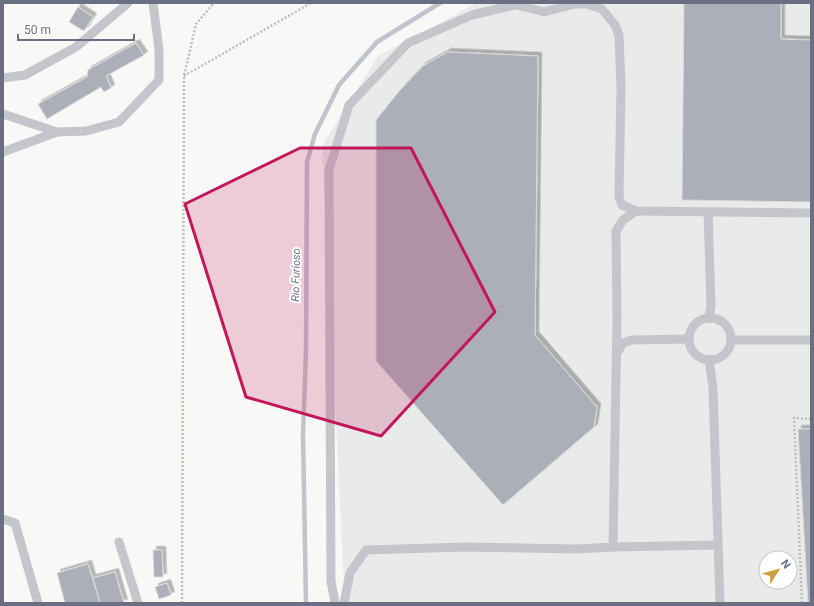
<svg xmlns="http://www.w3.org/2000/svg" width="814" height="606" font-family="Roboto,sans-serif">
	<defs>
		<filter id="shadow"><feDropShadow dx="3.5" dy="-3.5" stdDeviation="0" flood-color="#0004"/></filter>
	</defs>
	<rect width="100%" height="100%" fill="#f8f9f7"/>
	<path fill="#e9eaea" fill-rule="evenodd" d="M477,3H811V603H345L322,146L378,56ZM766,558H790V582H766Z"/>
	<g fill="none" stroke-linecap="round" stroke-linejoin="round">
		<polyline stroke="#c1c4cc" stroke-width="4.5" points="306,603 303,434 306,351 307,162 315,134 339,85 377,42 440,3"/>
	</g>
	<g fill="#adafb8" stroke="#dadad9" filter="url(#shadow)">
		<polygon points="684,3 781,3 781,39 811,40 811,202 682,200"/>
		<polygon points="78,7 93,17 84,31 69,22"/>
		<polygon points="136,43 144,55 106,76 111,88 104,92 101,87 47,119 38,104 87,77 88,70"/>
		<polygon points="448,52 538,56 535,335 597,407 594,427 503,505 376,361 376,120 401,89 423,66"/>
		<polygon points="798,429 811,429 811,603 808,603"/>
		<polygon points="153,550 162,550 163,577 154,577"/>
		<polygon points="88,564 100,603 65,603 57,573"/>
		<polygon points="115,572 124,603 100,603 93,578"/>
		<polygon points="167,583 171,595 159,599 155,587"/>
	</g>
	<g fill="none" stroke-linecap="round" stroke-linejoin="round">
		<g stroke="#bdbec2" stroke-width="2.5" stroke-dasharray="2 2" stroke-linecap="butt">
			<polyline points="184,76 311,3"/>
			<polyline points="182,603 184,76 196,24 214,3"/>
			<polyline points="802,603 794,418 811,419"/>
		</g>
		<g stroke="#c5c6cb" stroke-width="9">
			<polyline points="517,5 544,12 575,4 587,4 602,9 615,25 619,35 621,88 619,197 622,205 636,211 811,213"/>
			<polyline points="3,78 25,75 76,47 128,3"/>
			<polyline points="3,114 57,132 86,131 119,122 159,80 159,50 153,3"/>
			<polyline points="3,152 57,132"/>
			<polyline points="708,212 711,306 709,318"/>
			<circle cx="710" cy="339" r="21"/>
			<polyline points="731,340 811,340"/>
			<polyline points="617,353 623,343 631,340 689,339"/>
			<polyline points="709,359 713,388 720,603"/>
			<polyline points="3,519 15,523 38,603"/>
			<polyline points="119,542 138,603"/>
			<polyline points="613,547 617,319 616,231 623,220 636,211"/>
			<polyline points="335,603 331,581 329,170 349,105 408,43 472,15 524,3"/>
			<polyline points="344,603 350,573 366,550 465,547 577,549 613,547 718,545"/>
		</g>
	</g>
	<path fill="#c2185b" fill-opacity="0.2" stroke="#c2185b" stroke-width="3" stroke-linejoin="round" d="M300,148H411L495,312L381,436L246,397L185,204Z"/>
	<g text-anchor="middle" dominant-baseline="central" stroke-width="4" stroke-linejoin="round" paint-order="stroke">
		<g font-size="11" font-style="italic" fill="#6d7486" stroke="#fff">
			<text transform="translate(296 275) rotate(-89)">Rio Furioso</text>
		</g>
	</g>
	<rect width="814" height="606" fill="none" stroke="#6b6f84" stroke-width="8"/>
	<g transform="translate(778 570) rotate(53)"><circle r="19" fill="#ffffff" stroke="#c4c5ce"/>
	<path d="M0-3L7 15L0 10L-7 15Z" fill="#cf9f40"/>
	<text y="-6" font-size="11" font-weight="bold" text-anchor="middle" fill="#6b6f84">N</text>
	</g>
	<path d="M18 34v6h116v-6" fill="none" stroke="#6b6f84" stroke-width="2"/>
	<text x="24" y="34" font-size="12" fill="#6b6f84" stroke="#ffffff" stroke-width="3" paint-order="stroke">50 m</text>
</svg>
